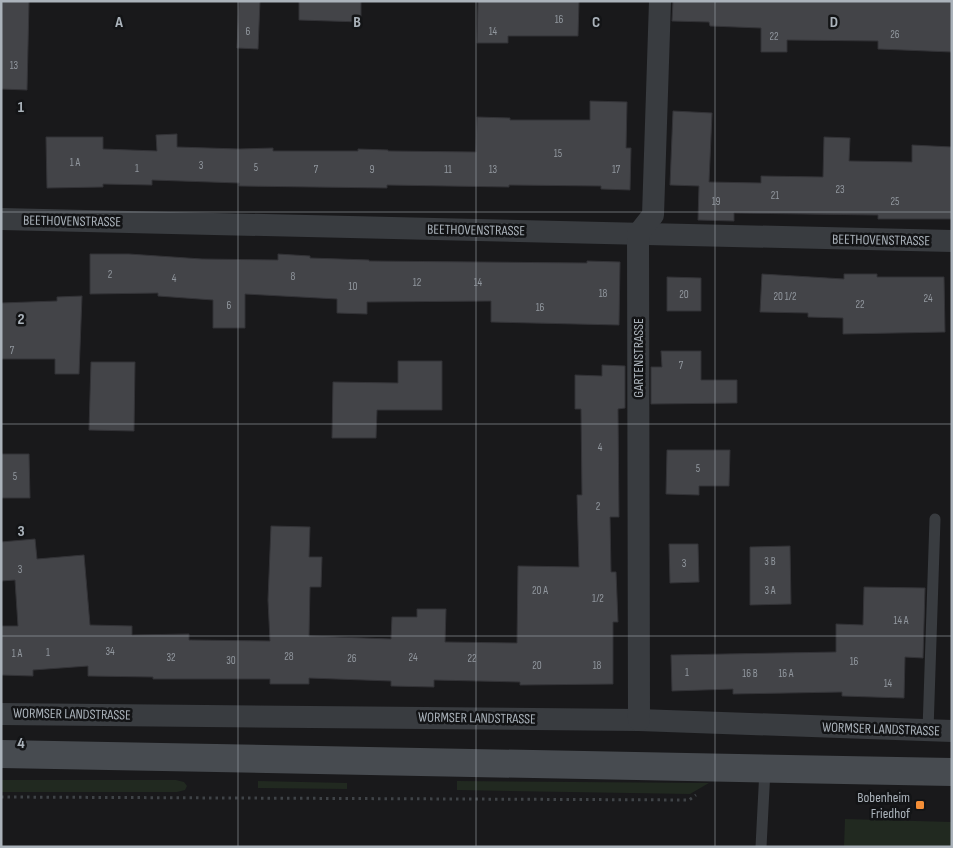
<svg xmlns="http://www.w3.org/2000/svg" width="953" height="848" font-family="'Sofia Sans Condensed',sans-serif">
	<rect width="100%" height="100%" fill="#19191b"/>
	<g fill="#212920">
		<polygon points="1,780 176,780 184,782 187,786 185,790 177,792 1,792"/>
		<polygon points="258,781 347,783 347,789 258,788"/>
		<polygon points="457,781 709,783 690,794 457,790"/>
		<polygon points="845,819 952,822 952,847 844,847"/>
	</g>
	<g fill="#434448" stroke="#333337">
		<polygon points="2,1 29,1 27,90 1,89"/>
		<polygon points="239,1 260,1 258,49 237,48"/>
		<polygon points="299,1 361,1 361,22 299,20"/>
		<polygon points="478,1 579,1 578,36 508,36 508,43 477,43"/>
		<polygon points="673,1 952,1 952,52 878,49 878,41 787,40 787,52 761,52 761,28 710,26 709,22 672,21"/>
		<polygon points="590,101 627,102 626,148 631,148 630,190 601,189 601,186 509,185 509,187 387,185 387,188 239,186 239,183 152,180 152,185 103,184 103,187 47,188 46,137 103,137 103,149 157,151 156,135 177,134 177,147 239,149 273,148 273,151 358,151 358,149 388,150 388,151 476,152 477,117 510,118 510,120 590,120"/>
		<polygon points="673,111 712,113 709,182 761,183 761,176 823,177 824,137 850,138 849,161 912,162 912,145 952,147 952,219 878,219 878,215 734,213 734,221 698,220 699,186 670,185"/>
		<polygon points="90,254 129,254 202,259 278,260 278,254 310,256 310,258 369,260 369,261 587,263 587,261 620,262 619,325 491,322 491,301 367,302 367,314 337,313 337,299 245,294 245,328 213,328 213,300 158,296 158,293 90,294"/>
		<polygon points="762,274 844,279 844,274 877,274 877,277 944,277 945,332 843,334 843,318 808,317 808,313 760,312"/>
		<polygon points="667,277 701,278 701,311 667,311"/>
		<polygon points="82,296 79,374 55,374 55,359 1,359 1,303 57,301 57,297"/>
		<polygon points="661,351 701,351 701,380 737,380 737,403 651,404 651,367 662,367"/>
		<polygon points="398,361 442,361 442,410 377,410 376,438 332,438 333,382 398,383"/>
		<polygon points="91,362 135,362 134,431 89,430"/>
		<polygon points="602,365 625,366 625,408 618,409 619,517 610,517 611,572 616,572 618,622 613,622 613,684 520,685 520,682 434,680 434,687 391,686 391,681 309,678 309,684 270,684 270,679 153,679 153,677 88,676 88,666 33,670 33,676 1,675 1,626 18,626 15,580 1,581 1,542 35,539 37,559 84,555 90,625 132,626 132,635 189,634 189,640 270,641 268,600 271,526 310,527 309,557 322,557 321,587 310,587 309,636 391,639 392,617 417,617 417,609 446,609 445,642 517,643 518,566 579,567 577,495 582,495 581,409 575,409 575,375 602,376"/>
		<polygon points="667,450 730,450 729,486 699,486 699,495 666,494"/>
		<polygon points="1,454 29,454 30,498 1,498"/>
		<polygon points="669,544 698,544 699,582 670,583"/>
		<polygon points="790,546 791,604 750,605 750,547"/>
		<polygon points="864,587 925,588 923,658 905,657 904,698 842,696 842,692 733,694 733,689 672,691 671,655 836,652 836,624 863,625"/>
	</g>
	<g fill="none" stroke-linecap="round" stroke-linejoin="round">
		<polyline stroke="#3f4347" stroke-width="3" stroke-dasharray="2.5 4" stroke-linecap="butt" points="1,797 689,800 696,795"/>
		<g stroke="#393c40" stroke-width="11">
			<polyline points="928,730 935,519"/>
			<polyline points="761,847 765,769"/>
		</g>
		<g stroke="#393c40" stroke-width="22">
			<polyline points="1,219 952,241"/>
			<polyline points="1,714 639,720 952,731"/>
			<polyline points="639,720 638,234 653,215 660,1"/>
		</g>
		<polyline stroke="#474b50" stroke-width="28" points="1,754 952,772"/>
	</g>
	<path fill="none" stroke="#abb3bb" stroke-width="1" stroke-opacity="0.55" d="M238,1V847M476,1V847M715,1V847M1,212H952M1,424H952M1,636H952"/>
	<rect fill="#f48e37" stroke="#131416" stroke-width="2" x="915" y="800" width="10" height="10" rx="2.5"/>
	<g text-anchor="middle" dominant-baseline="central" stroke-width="5" stroke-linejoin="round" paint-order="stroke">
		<g font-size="11" fill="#91979e">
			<text x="559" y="19">16</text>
			<text x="248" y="31">6</text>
			<text x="493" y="31">14</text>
			<text x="895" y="34">26</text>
			<text x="774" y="36">22</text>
			<text x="14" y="65">13</text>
			<text x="558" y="153">15</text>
			<text x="75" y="162">1 A</text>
			<text x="201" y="165">3</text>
			<text x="256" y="167">5</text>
			<text x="137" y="168">1</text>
			<text x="316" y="169">7</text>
			<text x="372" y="169">9</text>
			<text x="448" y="169">11</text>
			<text x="493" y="169">13</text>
			<text x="616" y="169">17</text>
			<text x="840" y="189">23</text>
			<text x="775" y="195">21</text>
			<text x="716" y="201">19</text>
			<text x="895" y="201">25</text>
			<text x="110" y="274">2</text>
			<text x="293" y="276">8</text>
			<text x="174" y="278">4</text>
			<text x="417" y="282">12</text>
			<text x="478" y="282">14</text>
			<text x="353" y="286">10</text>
			<text x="603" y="293">18</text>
			<text x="684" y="294">20</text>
			<text x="785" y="296">20 1/2</text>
			<text x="928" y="298">24</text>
			<text x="860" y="304">22</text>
			<text x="229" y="305">6</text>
			<text x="540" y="307">16</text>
			<text x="12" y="350">7</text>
			<text x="681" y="365">7</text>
			<text x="600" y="447">4</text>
			<text x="698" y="468">5</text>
			<text x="15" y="476">5</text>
			<text x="598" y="506">2</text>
			<text x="770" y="561">3 B</text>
			<text x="684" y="563">3</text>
			<text x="20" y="569">3</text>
			<text x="540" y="590">20 A</text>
			<text x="770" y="590">3 A</text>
			<text x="598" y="598">1/2</text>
			<text x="901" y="620">14 A</text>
			<text x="110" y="651">34</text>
			<text x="48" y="652">1</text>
			<text x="17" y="653">1 A</text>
			<text x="289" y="656">28</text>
			<text x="171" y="657">32</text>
			<text x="413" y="657">24</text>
			<text x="352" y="658">26</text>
			<text x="472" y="658">22</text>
			<text x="231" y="660">30</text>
			<text x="854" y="661">16</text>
			<text x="537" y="665">20</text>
			<text x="597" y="665">18</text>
			<text x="687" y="672">1</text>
			<text x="750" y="673">16 B</text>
			<text x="786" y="673">16 A</text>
			<text x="888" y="683">14</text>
		</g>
		<g font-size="14" fill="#abb3bb" stroke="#131416">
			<text transform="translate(72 221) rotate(1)">BEETHOVENSTRASSE</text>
			<text transform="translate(476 230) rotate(1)">BEETHOVENSTRASSE</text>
			<text transform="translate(881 240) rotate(1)">BEETHOVENSTRASSE</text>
			<text transform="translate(638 358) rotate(-90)">GARTENSTRASSE</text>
			<text transform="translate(72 714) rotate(1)">WORMSER LANDSTRASSE</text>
			<text transform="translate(477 718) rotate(1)">WORMSER LANDSTRASSE</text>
			<text transform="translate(881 729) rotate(2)">WORMSER LANDSTRASSE</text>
		</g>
		<g font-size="14" fill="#abb3bb" stroke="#131416" text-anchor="end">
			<text x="910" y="797">Bobenheim<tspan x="910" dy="16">Friedhof</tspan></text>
		</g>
	</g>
	<g font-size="16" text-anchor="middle" font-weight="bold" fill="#abb3bb" stroke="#131416" stroke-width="5" stroke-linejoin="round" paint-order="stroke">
		<text x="119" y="27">A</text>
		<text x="357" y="27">B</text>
		<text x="596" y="27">C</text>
		<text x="834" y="27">D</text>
		<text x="21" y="112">1</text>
		<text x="21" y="324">2</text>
		<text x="21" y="536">3</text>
		<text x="21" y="748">4</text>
	</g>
	<rect width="953" height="848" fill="none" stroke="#abb3bb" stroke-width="5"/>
</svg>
